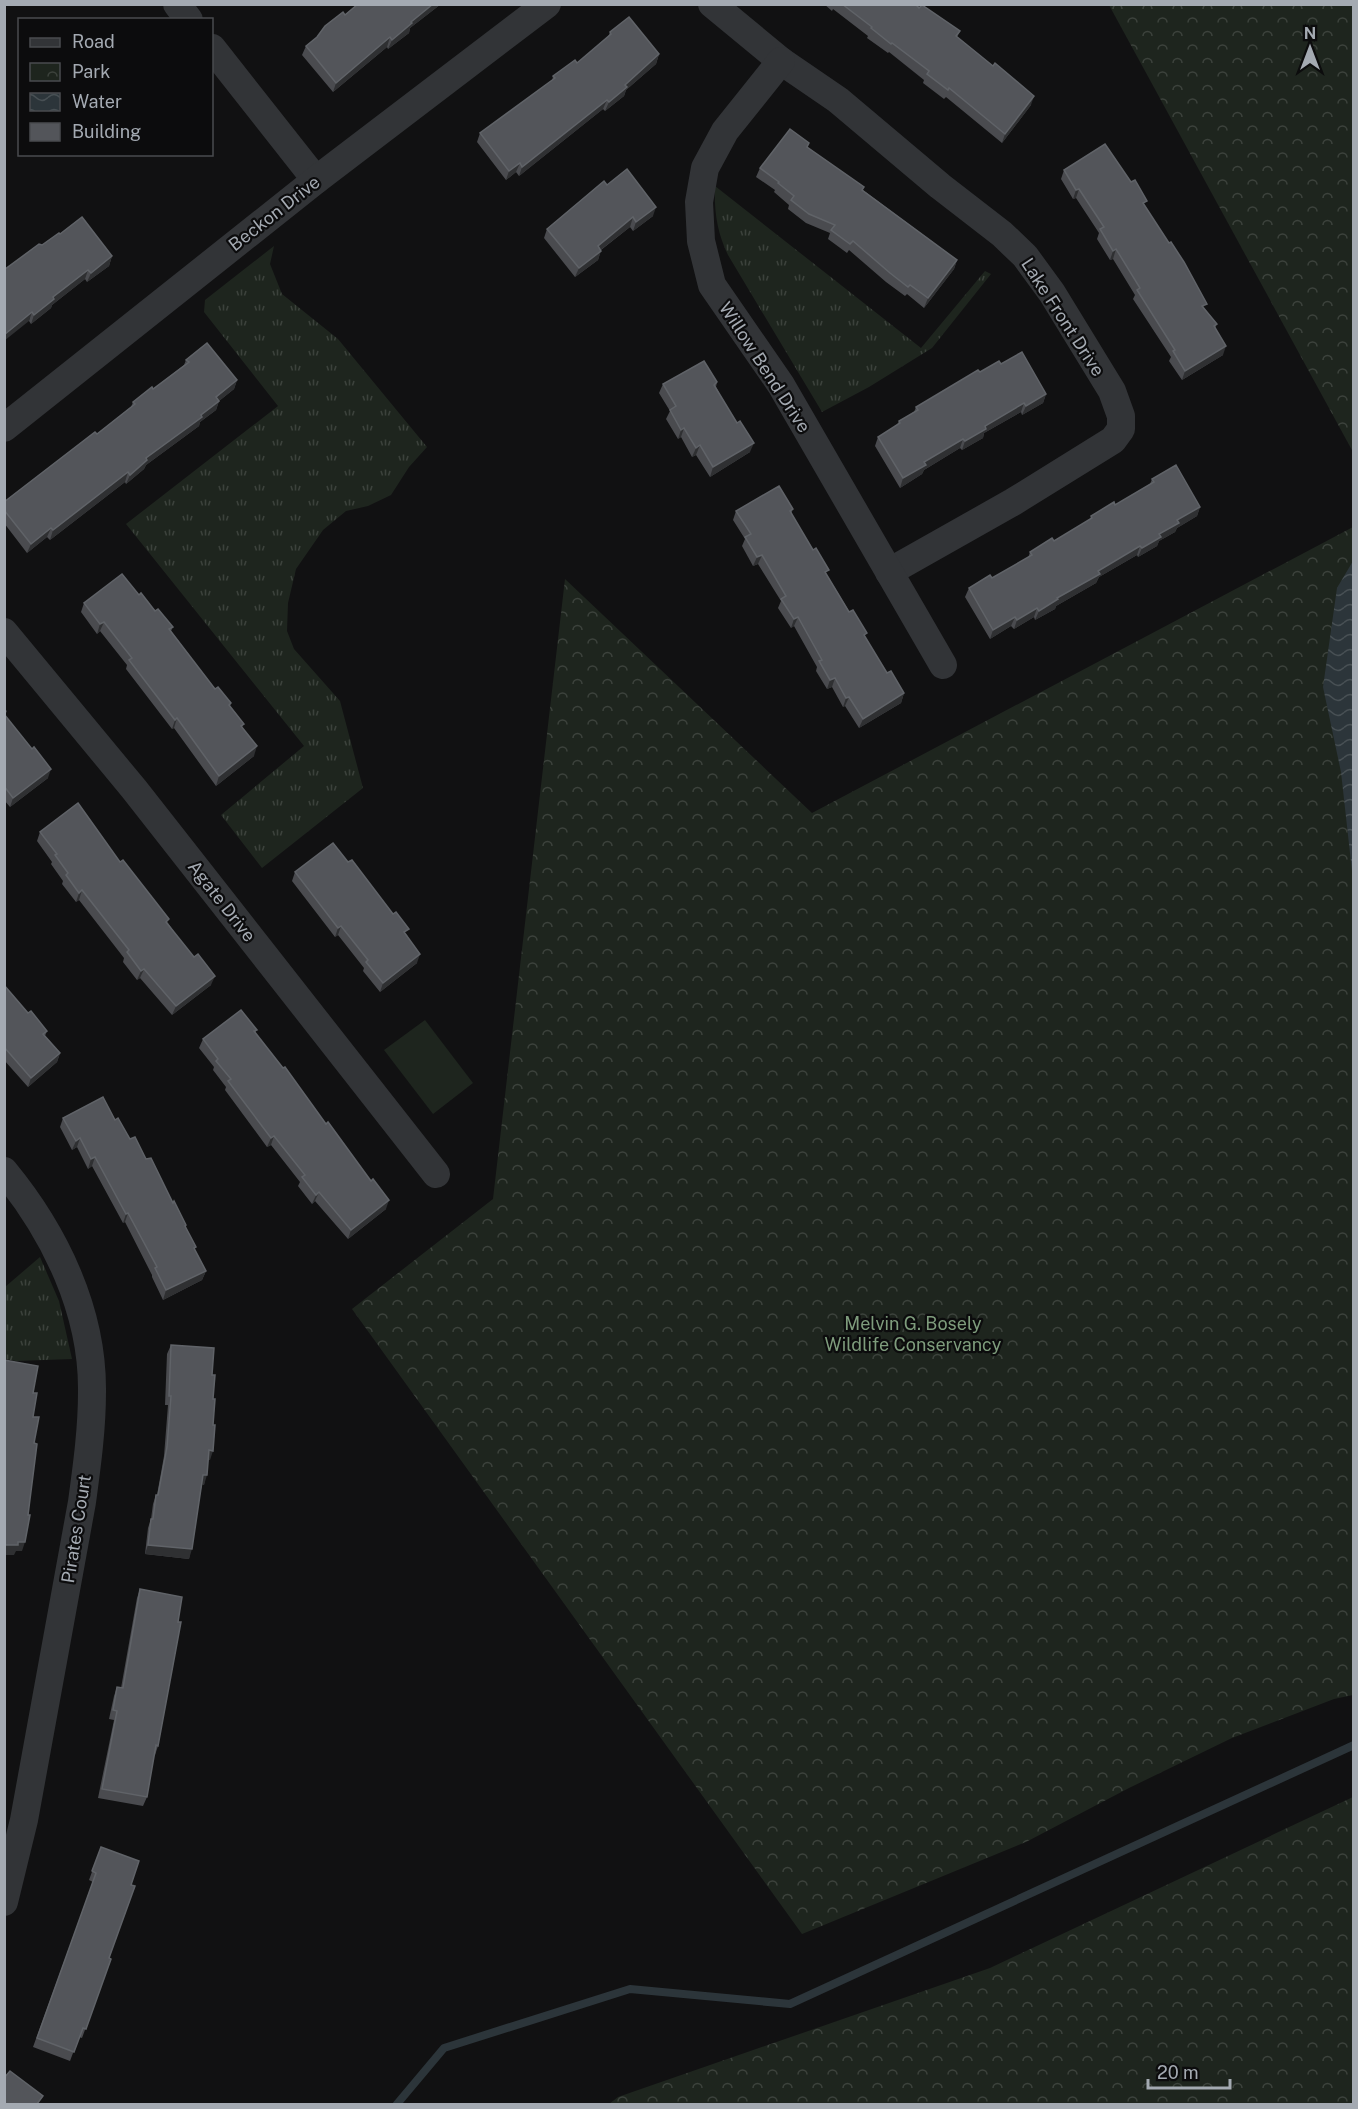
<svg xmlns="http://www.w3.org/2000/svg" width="1358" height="2109" font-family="'Public Sans',sans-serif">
	<defs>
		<pattern id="grass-tufts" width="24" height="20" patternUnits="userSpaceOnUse" patternTransform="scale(1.5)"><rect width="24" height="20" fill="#1e251e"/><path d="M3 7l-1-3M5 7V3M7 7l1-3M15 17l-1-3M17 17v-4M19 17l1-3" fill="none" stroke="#3c423c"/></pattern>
		<pattern id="park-crowns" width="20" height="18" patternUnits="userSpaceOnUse" patternTransform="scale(1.5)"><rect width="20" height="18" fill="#1e251e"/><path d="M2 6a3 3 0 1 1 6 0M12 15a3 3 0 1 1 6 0" fill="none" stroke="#3c423c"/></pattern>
		<pattern id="water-waves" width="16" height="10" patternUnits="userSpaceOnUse" patternTransform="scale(1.5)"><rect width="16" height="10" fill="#2c353a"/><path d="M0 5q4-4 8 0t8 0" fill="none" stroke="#485054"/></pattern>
	</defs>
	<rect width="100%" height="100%" fill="#111112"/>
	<g fill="url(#grass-tufts)">
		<path d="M715,186L921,348L985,271L991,274L932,348L869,387L822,412L728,255C717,232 714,211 715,186Z"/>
		<polygon points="274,246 270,264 282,294 338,339 427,447 409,467 391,495 368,506 346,511 323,530 296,569 288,603 287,631 294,649 340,701 363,788 262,868 221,815 304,746 126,524 278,406 204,312 205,300"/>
		<polygon points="40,1257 59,1301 72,1359 16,1361 5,1359 5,1287"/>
	</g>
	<g fill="url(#park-crowns)">
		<polygon points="1109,5 1353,5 1353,452"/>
		<polygon points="1353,527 1353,1695 1334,1699 1232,1738 1129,1788 1026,1842 802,1934 352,1309 493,1199 565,579 812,813"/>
		<polygon points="1353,1797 1353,2104 609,2104 618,2097 990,1968"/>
	</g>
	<polygon fill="#1e251e" points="425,1020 473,1083 433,1114 384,1050"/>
	<polygon fill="url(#water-waves)" points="1353,561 1353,880 1341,772 1323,687 1337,588"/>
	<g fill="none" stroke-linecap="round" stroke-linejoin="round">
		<polyline stroke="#2c353a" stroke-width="8" points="397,2104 444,2048 630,1989 790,2004 1354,1745"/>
		<g stroke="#323437" stroke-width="28">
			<polyline points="177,4 189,20"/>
			<polyline points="712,4 781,61 838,100 940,186 1002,234 1025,256 1052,293 1112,391 1121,416 1121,429 1113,440 1013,502 889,572"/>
			<polyline points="212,48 316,180"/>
			<polyline points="781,61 725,131 705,168 699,202 701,241 712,285 781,385 943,665"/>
			<polyline points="4,428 316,180 547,4"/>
			<polyline points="4,632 134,789 436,1174"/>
			<path d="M4,1171C55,1233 93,1311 92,1392C92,1429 87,1465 82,1502L24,1820L4,1902"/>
		</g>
	</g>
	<g fill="#4a4b4f">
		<polygon points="358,4 441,4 410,28 409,33 388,49 387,47 333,92 302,55 306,46"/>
		<polygon points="824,4 915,4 960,31 957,37 1031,105 1002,143 946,97 944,99 923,83 924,80 889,52 888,53 867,38 868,36 833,9 832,11"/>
		<polygon points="610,32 659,54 656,64 626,90 624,96 605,111 603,109 519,176 516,172 506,180 477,142 480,133 552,81 553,76 577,63 608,37"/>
		<polygon points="807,147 863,190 957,260 954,269 924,308 907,294 905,296 886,282 849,250 847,253 828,239 830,233 806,223 788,209 789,205 774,192 775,190 756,177 760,168"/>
		<polygon points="1064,170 1145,206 1205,309 1217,324 1215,328 1223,355 1182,380 1169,361 1171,357 1133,299 1135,295 1113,259 1110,260 1097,239 1099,233 1076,198 1073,199 1061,179"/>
		<polygon points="607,185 653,216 633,231 630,227 601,250 598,260 575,277 544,238 547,229"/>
		<polygon points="60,234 112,256 109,266 87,282 85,279 52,305 51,308 31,324 29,321 42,245"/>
		<polygon points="186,360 237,380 234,389 219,401 216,410 200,422 199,426 146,465 144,469 126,484 125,482 50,540 47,537 27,553 4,523 4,502 97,434 131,407 133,402 153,389 184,365"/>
		<polygon points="1001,364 1046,394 1043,403 1022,415 1021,412 984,433 983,438 962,450 960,448 924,470 922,474 900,488 875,446 878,437 897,425 899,421 914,412 916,407"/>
		<polygon points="717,382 716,387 750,452 710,477 696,455 692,457 681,437 678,439 666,419 670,411 659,393 663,384"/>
		<polygon points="1152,479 1200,507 1197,516 1177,528 1175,532 1159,541 1157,546 1138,557 1137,555 1099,577 1096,583 1056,606 1055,609 1035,620 1034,617 1014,629 1011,626 990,639 965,597 969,588 992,578 1028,558 1030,552 1054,541 1090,520 1091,516 1115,505 1150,484"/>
		<polygon points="793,509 791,514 827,575 887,673 904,693 901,703 859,728 845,706 843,707 832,687 827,689 816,671 817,667 794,626 791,628 778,608 781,601 758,564 753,566 742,546 745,539 733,520 736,511"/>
		<polygon points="139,595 173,627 171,631 215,689 231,703 230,706 244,724 242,727 254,756 216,786 174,728 172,729 126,669 127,665 100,631 97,634 81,612 84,603"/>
		<polygon points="4,708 7,711 5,715 48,778 10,807 4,800"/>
		<polygon points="40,832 120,862 168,923 211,985 172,1015 140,978 137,980 123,962 124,958 79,900 76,902 62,884 63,881 51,864 52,862 37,841"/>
		<polygon points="295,872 407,935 417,963 380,992 363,971 364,968 338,935 335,937 292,881"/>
		<polygon points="4,985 28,1013 47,1031 45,1036 60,1053 57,1062 28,1087 4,1060"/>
		<polygon points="257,1030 255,1033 386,1209 348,1239 315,1201 312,1204 298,1186 300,1182 271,1145 267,1147 225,1090 226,1087 213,1070 214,1067 199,1048 203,1039"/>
		<polygon points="63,1118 115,1120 146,1159 173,1203 185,1227 195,1250 206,1271 202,1280 163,1300 152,1277 152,1275 125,1222 123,1223 92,1166 88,1169 77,1147 72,1150 60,1127"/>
		<polygon points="171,1345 212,1375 213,1399 210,1460 208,1460 204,1485 202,1484 189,1559 145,1554 148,1528 151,1519 153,1504 156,1495 157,1495 164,1456 168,1405 165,1405 167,1354"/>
		<polygon points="140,1589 158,1746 155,1755 154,1755 147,1797 143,1806 98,1798 114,1720 109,1719 114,1696 117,1687 121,1688 137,1598"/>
		<polygon points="101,1847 131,1885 109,1958 111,1959 82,2038 79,2037 70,2061 33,2047 93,1882 89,1880"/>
	</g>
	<g fill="#2f3032">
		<polygon points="433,4 441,4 410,28 409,33 388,49 392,40 411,22"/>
		<polygon points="390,37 387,47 333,92 336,83"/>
		<polygon points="659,54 656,64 626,90 624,96 605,111 609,102 625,85"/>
		<polygon points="1034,96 1031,105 1002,143 1005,134"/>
		<polygon points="607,100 603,109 519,176 522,167"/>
		<polygon points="520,163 516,172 506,180 509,171"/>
		<polygon points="1079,189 1076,198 1073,199 1076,190"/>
		<polygon points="656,207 653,216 633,231 636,222"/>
		<polygon points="633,217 630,227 594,255 598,246"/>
		<polygon points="1116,249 1113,259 1110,260 1113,251"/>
		<polygon points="601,251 598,260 575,277 579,268"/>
		<polygon points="112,256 109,266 87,282 91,273"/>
		<polygon points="957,260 954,269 924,308 928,298"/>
		<polygon points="88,270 85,279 52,305 51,308 31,324 34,315 53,297"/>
		<polygon points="32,312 29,321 4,341 4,335"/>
		<polygon points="1226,346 1223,355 1182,380 1185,371"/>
		<polygon points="237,380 234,389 219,401 216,410 200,422 199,426 146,465 144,469 126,484 130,475 146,458"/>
		<polygon points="1046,394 1043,403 1022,415 1026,406"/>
		<polygon points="1024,403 1021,412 984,433 983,438 962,450 965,441 985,426"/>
		<polygon points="684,428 681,437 678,439 681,430"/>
		<polygon points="963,439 960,448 924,470 922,474 900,488 903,478 924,462"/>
		<polygon points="754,443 750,452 710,477 713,467"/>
		<polygon points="700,445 696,455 692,457 696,448"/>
		<polygon points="128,472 125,482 50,540 53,530"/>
		<polygon points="1200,507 1197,516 1177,528 1175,532 1159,541 1157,546 1138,557 1142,548 1177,520"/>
		<polygon points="51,528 47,537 27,553 31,544"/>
		<polygon points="1140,546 1137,555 1099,577 1096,583 1056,606 1055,609 1035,620 1039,611 1098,571"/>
		<polygon points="762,555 758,564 753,566 757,557"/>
		<polygon points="1037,608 1034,617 1014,629 1017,620"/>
		<polygon points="798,617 794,626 791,628 794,619"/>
		<polygon points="1015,617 1011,626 990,639 993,630"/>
		<polygon points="104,622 100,631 97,634 100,624"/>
		<polygon points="835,678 832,687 827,689 830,680"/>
		<polygon points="904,693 901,703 859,728 863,719"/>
		<polygon points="849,697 845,706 843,707 846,698"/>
		<polygon points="177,718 174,728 172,729 175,720"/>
		<polygon points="257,746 254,756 216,786 219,776"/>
		<polygon points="51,769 48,778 10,807 13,798"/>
		<polygon points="82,890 79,900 76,902 79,893"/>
		<polygon points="341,926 338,935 335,937 338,928"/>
		<polygon points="420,954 417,963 380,992 383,983"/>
		<polygon points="144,969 140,978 137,980 141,971"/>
		<polygon points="215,976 211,985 172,1015 176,1006"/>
		<polygon points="60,1053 57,1062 28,1087 31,1078"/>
		<polygon points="274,1136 271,1145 267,1147 271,1138"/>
		<polygon points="80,1138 77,1147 72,1150 76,1141"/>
		<polygon points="95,1157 92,1166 88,1169 91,1159"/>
		<polygon points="319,1192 315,1201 312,1204 316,1195"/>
		<polygon points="389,1200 386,1209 348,1239 351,1230"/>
		<polygon points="128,1213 125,1222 123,1223 126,1214"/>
		<polygon points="206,1271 202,1280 163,1300 166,1290"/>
		<polygon points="209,1450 213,1451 210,1460 206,1460"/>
		<polygon points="203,1475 207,1475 204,1485 200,1484"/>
		<polygon points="18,1542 25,1542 22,1551 16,1551 14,1555 4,1555 4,1545"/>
		<polygon points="148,1545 192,1549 189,1559 145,1554"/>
	</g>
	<g fill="#53555a" stroke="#606368" stroke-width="1.5">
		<polygon points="358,4 433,4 411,22 412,23 392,40 390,37 336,83 306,46 317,37 325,26 343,12 345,15"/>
		<polygon points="842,4 915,4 919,8 922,5 960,31 956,36 993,66 995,63 1034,96 1005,134 949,88 948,90 927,74 929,71 892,43 891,44 871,28 872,27"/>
		<polygon points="629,17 659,54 625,85 627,87 609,102 607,100 522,167 520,163 509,171 480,133 555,78 553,76 575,60 577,63 611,34 610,32"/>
		<polygon points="790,129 809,143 807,147 864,187 862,190 957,260 928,298 910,285 908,287 890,273 853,241 850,244 831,230 835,225 809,214 791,200 794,196 778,183 779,182 760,168"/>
		<polygon points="1105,144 1131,182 1135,180 1147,201 1143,203 1169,243 1171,242 1184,262 1207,304 1202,306 1217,324 1214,326 1226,346 1185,371 1173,351 1175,350 1137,290 1140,288 1116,249 1113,251 1100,229 1104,227 1079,189 1076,190 1064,170"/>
		<polygon points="627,169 656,207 636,222 633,217 598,246 601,251 579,268 547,229 604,181 607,185"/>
		<polygon points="82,217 112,256 91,273 88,270 53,297 54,299 34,315 32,312 4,335 4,270 39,244 42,245 59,233 60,234"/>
		<polygon points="207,343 237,380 216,397 219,401 201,415 202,417 146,458 147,460 130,475 128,472 53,530 51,528 31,544 4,510 4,502 95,432 97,434 135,404 133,402 152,387 153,389 189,362 186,360"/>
		<polygon points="1022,352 1046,394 1026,406 1024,403 985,426 986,429 965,441 963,439 924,462 926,465 903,478 878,437 900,423 899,421 918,410 916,407 978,370 980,372 999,361 1001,364"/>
		<polygon points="704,361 717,382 714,385 737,423 740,421 754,443 713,467 700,445 696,448 684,428 681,430 670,410 676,406 663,384"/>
		<polygon points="1176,465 1200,507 1177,520 1179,523 1159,534 1161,537 1142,548 1140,546 1098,571 1100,574 1057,598 1058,599 1039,611 1037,608 1017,620 1015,617 993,630 969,588 990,575 992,578 1032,555 1030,552 1052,538 1054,541 1092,518 1091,516 1114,502 1115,505 1154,482 1152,479"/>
		<polygon points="779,486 793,509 790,511 813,550 816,548 829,570 825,572 849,612 853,610 867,633 864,635 887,673 891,671 904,693 863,719 849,697 846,698 835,678 830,680 819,661 822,660 798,617 794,619 781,599 786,596 762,555 757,557 745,537 751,534 736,511"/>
		<polygon points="122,574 139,595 141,593 155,611 158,609 173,627 169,629 215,689 218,687 231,703 229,705 244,724 241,726 257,746 219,776 177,718 175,720 129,660 132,658 104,622 100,624 84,603"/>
		<polygon points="4,714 32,749 34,747 51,769 13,798 4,786"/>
		<polygon points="78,803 120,862 123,860 169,919 166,922 194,957 198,954 215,976 176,1006 144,969 141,971 127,952 129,950 82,890 79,893 66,875 68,873 55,855 57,854 40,832"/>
		<polygon points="333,843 348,862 352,860 393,914 396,912 409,929 404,932 420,954 383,983 366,962 368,960 341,926 338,928 295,872"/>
		<polygon points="4,985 28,1013 31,1011 47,1031 43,1034 60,1053 31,1078 4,1047"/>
		<polygon points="241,1010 257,1030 254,1031 283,1068 285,1067 326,1124 328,1122 371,1181 373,1179 389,1200 351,1230 319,1192 316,1195 302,1177 305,1175 274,1136 271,1138 228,1081 231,1079 216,1061 218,1059 203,1039"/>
		<polygon points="103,1097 115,1120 118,1118 130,1139 135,1137 146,1159 151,1158 173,1203 174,1201 186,1225 185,1226 196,1247 194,1248 206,1271 166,1290 155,1268 157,1267 128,1213 126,1214 95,1157 91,1159 80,1138 76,1141 63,1118"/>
		<polygon points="171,1345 214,1348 212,1375 215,1375 213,1399 215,1399 213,1425 215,1425 213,1451 209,1450 207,1475 203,1475 192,1549 148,1545 151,1519 153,1519 156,1495 158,1495 167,1447 171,1396 169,1396"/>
		<polygon points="4,1360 38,1366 33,1393 37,1393 33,1417 39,1417 34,1443 37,1444 28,1515 30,1515 25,1542 18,1542 18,1545 4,1545"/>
		<polygon points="140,1589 182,1597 178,1622 181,1622 158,1746 156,1745 147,1797 102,1789 117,1711 113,1710 117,1687 123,1688"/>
		<polygon points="101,1847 139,1861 131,1885 135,1886 109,1958 111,1959 86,2029 83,2028 74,2052 37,2038 96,1873 92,1871"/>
		<polygon points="10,2071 43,2096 37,2104 4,2104 4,2078"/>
	</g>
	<g text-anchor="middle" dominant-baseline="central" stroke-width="4.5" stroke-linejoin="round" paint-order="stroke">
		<g font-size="18" fill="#a4aab2" stroke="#0c0c0d">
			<text transform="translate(274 213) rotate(-38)">Beckon Drive</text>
			<text transform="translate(1063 317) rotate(57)">Lake Front Drive</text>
			<text transform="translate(765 367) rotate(57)">Willow Bend Drive</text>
			<text transform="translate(222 901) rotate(52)">Agate Drive</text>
			<text transform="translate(76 1529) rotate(-81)">Pirates Court</text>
		</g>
		<g font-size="18" fill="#7e9c7c" stroke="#0c0c0d">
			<text x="913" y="1323">Melvin G. Bosely<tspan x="913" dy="21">Wildlife Conservancy</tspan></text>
		</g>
	</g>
	<rect width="1358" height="2109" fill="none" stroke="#a4aab2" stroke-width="12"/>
	<rect x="18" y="18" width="195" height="138" fill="#0c0c0d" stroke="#494b4f" stroke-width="1.5"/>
	<rect x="30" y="38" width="30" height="9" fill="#323437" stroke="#494b4f" stroke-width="1.5"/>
	<text x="72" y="48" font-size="18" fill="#a4aab2">Road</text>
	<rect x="30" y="63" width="30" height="18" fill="url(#park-crowns)" stroke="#494b4f" stroke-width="1.5"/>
	<text x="72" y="78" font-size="18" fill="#a4aab2">Park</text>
	<rect x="30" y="93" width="30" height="18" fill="url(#water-waves)" stroke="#494b4f" stroke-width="1.5"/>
	<text x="72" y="108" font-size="18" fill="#a4aab2">Water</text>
	<rect x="30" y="123" width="30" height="18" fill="#53555a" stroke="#494b4f" stroke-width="1.5"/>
	<text x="72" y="138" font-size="18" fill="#a4aab2">Building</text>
	<g transform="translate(1310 48)" stroke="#0c0c0d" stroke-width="4.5" paint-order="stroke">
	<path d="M0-4.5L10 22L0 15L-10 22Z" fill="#a4aab2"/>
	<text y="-9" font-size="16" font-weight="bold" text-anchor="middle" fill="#a4aab2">N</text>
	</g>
	<path d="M1148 2079v9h82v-9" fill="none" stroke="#a4aab2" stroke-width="3"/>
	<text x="1157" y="2079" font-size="18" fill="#a4aab2" stroke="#0c0c0d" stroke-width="4.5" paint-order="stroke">20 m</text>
</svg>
